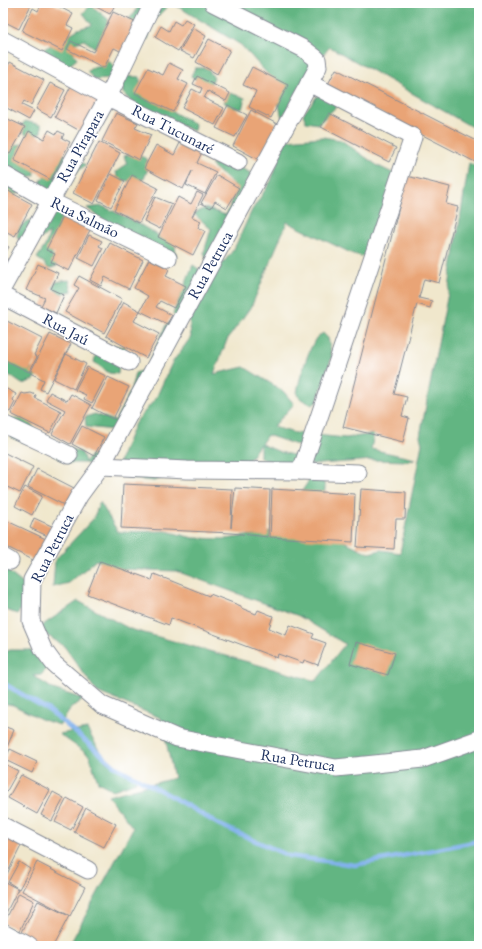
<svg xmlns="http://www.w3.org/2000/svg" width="482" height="949" font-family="'EB Garamond',serif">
	<rect width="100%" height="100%" fill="#fff"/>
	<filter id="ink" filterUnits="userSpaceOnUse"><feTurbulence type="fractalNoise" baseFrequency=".025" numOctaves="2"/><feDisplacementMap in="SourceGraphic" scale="8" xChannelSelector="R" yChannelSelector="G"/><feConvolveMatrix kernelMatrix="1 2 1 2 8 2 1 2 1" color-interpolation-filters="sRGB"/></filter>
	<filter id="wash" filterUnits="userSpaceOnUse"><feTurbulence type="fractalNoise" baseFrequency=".012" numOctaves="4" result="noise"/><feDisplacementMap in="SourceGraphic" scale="16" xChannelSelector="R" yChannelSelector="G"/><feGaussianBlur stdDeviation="0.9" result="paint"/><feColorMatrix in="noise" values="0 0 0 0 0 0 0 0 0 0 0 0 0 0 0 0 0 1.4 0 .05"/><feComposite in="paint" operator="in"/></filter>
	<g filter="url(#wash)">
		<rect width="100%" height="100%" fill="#f0e7cc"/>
		<g fill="#62b582" stroke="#3e7270" fill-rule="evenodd">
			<polygon points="139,3 171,3 153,21 148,39 133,46 124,23 135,13"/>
			<polygon points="172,3 479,3 479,131 330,47 313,65 282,118 273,80 241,45"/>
			<polygon points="91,5 109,20 95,48 84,40 69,45 77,59 67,67 51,61 41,50 54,44 78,29 92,25 83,13"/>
			<polygon points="108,60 115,68 110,79 95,80 87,72 91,68 104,66"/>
			<polygon points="195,68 207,68 214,78 211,83 198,81 191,76"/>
			<polygon points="122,76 140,77 140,91 172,102 173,112 195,124 194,131 136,107 123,93"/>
			<polygon points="230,93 245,98 242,109 230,107 224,102"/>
			<polygon points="318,95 330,98 336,107 318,124 306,122 303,114"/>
			<polygon points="25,121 41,125 41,133 28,137 20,128"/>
			<path d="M323,137L341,140L378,166L397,175L369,258L353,254L287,222L252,305L227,340L214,374L244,367L283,391L294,404L273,427L295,433L346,438L374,434L371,449L415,459L407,461L373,460L320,464L283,465L260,458V444L244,467L172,474L154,481L136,479L114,474L135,423L156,398L172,363L191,337L189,315L198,295L234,249L252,210L271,181L286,140ZM267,435L297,445L301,449L297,456L280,452L261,444Z"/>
			<path d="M22,144L33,151L35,175L27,178C23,192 19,194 6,198L3,197V147Z"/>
			<polygon points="59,153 73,158 86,165 51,190 38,190 42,179 52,167"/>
			<polygon points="134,153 147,159 148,168 144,179 129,181 118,180 116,172 127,164 124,156"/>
			<polygon points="226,161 253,174 207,262 204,252 211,229 194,214 205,208 226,215 238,188 211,165"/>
			<polygon points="469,163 479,168 479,946 74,946 70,944 133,828 108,796 174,778 161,718 97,692 64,646 37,629 78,601 130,629 316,681 345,644 299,616 176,571 120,569 96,560 69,583 53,587 55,560 93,519 100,502 118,532 166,531 193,538 226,539 261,534 287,526 333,536 369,553 381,550 400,553 422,444 420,436 448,293"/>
			<polygon points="102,206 132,220 175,245 176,256 113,227 87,208"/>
			<path d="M45,211L62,214C63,230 58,234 48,245L57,266L49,269L43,262L37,258L45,246L50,233L31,244L17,238C18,217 36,223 45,211Z"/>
			<path d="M193,265L200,270C201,281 197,285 189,292C189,296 191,301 189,305C184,322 164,352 153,366L150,360L166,325L177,319L173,314Z"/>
			<polygon points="69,280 72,291 61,294 53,288 56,282"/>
			<path d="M323,333L328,338L332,356L317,402L312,405L301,399L297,395C297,384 310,345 317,337C319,335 321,335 323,333Z"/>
			<path d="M117,346L126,347C122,356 118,364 118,374L109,373L94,362L96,354L106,348Z"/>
			<polygon points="3,354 31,369 39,371 34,380 22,384 9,375 3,369"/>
			<path d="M148,369L149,373C143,381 136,390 132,399C119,423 112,445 93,466L85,463H67L42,448L12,438L9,420L15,418L29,420L38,435L82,453L85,462L114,430L86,427L85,417L95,414L115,421L131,390L135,373Z"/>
			<polygon points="322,477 325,487 324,498 302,491 310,479"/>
			<polygon points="3,565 12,575 26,586 25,605 17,614 6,610 3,605"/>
			<polygon points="10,650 30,650 47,669 41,675 33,676 53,689 83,699 70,709 60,725 43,720 13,705 3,703 3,653"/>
			<polygon points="87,729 106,762 131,774 136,782 113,790 98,782 89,755 59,734"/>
		</g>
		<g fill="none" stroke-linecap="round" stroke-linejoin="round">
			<polyline stroke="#82b2ed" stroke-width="4.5" points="3,683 50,711 116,767 167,794 220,825 289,856 355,865 479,841"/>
		</g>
		<g id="blocks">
			<g fill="#e9a476">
				<polygon points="3,3 32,3 19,29 3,21"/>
				<polygon points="42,3 52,3 73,14 67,25 73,28 62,51 22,31 33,8 38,11"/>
				<polygon points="88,3 116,3 110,14"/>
				<polygon points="113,12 137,23 122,52 114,48 104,68 67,49 71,41 93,52"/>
				<polygon points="185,19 194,24 178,51 155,37 161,26 169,31 174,21 181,25"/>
				<polygon points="193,28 206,36 194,58 180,51"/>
				<polygon points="209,39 230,50 217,74 196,62"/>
				<polygon points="10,62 44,80 31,105 24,101 22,105 34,111 29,120 3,106 3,75"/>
				<polygon points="169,63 183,70 178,79 188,84 173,112 135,93 148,68 163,75"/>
				<polygon points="252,67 288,85 271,118 249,107 256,91 243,85"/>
				<polygon points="336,69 479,142 479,164 327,86"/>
				<polygon points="197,76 230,93 226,101 208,91 204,98 224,108 215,125 182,108 192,89 200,93 202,88 193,84"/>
				<polygon points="50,83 65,90 51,117 36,109"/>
				<polygon points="71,86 98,101 82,132 55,117"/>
				<polygon points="228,105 247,115 235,137 216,128"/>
				<polygon points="251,110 277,124 259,160 233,146"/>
				<polygon points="116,113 138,123 135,128 151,135 139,160 102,141"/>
				<polygon points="329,113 396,148 389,162 321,127"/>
				<polygon points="6,118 25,127 10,154 3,150 3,123"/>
				<polygon points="49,130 56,134 58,131 64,134 62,138 70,142 51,180 14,160 29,131 44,139"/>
				<polygon points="181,141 202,152 197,163 216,172 205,194 186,185 192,171 183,189 144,168 156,145 174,155"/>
				<polygon points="99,142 120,153 94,204 73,193"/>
				<polygon points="111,174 125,181 111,207 98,200"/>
				<polygon points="132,175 158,188 139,223 114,210"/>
				<polygon points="217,175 239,188 227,208 215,201 211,208 201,203"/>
				<polygon points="407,176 450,187 446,204 458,207 439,283 424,279 419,298 432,301 430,308 417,304 394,394 407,397 402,416 409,418 403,442 343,427"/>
				<polygon points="3,188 32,204 15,236 3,230"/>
				<polygon points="197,192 203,195 192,217 201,221 198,228 205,231 193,255 158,237 178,197 191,204"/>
				<polygon points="155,197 172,204 160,229 144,221"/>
				<polygon points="63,216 90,230 69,271 51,262 55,254 46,250"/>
				<polygon points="89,235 102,241 99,246 103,248 94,266 78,258"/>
				<polygon points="110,243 143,260 129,289 105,277 101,286 90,280"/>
				<polygon points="3,244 9,247 3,257 9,260 3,272"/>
				<polygon points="149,259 169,269 166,276 186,286 174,308 160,301 156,307 172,315 167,324 140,311 148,296 134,288"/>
				<polygon points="38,264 58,273 51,289 64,295 56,313 41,306 45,298 26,290"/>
				<polygon points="79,276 122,299 104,333 65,312 79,288 74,285"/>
				<polygon points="124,302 140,311 134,321 159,334 146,358 106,336"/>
				<polygon points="3,319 42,339 34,355 37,357 29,372 3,359"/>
				<polygon points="50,334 71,344 46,392 40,389 44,380 30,373"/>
				<polygon points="66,354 86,364 74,389 54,379"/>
				<polygon points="87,367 106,376 92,403 84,399 86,395 75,390"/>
				<polygon points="108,377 129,387 113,419 92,408"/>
				<polygon points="3,387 16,394 13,400 15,402 10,412 3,409"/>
				<polygon points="50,392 67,401 71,394 91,405 70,444 52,434 65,410 46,400"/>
				<polygon points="22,393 25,394 31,393 36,395 35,398 61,411 50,433 11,414"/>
				<polygon points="82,426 104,437 94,456 72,444"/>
				<polygon points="3,452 33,467 20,493 3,485"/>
				<polygon points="37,469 76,489 66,506 28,487"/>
				<polygon points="123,484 232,489 231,528 235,488 270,490 268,537 231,533 121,528"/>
				<polygon points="25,487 42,496 32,515 15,506"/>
				<polygon points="272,489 355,494 353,542 270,537"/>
				<polygon points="361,489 406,492 405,519 396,519 394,549 357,547"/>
				<polygon points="34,518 56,528 52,538 30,528"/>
				<polygon points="5,520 48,540 37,562 3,545 3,523"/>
				<polygon points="100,561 152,580 154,574 209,596 210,594 241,606 241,608 256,614 258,610 273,616 269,628 286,635 290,625 314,634 312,638 326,643 318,665 304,660 303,663 278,654 277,658 171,618 169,625 87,594"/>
				<polygon points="356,642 395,653 388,675 350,664"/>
				<polygon points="3,726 14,730 3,757"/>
				<polygon points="10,749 37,762 32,773 5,760"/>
				<polygon points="3,763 18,771 4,796 3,795"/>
				<polygon points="21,775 50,790 37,814 8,798"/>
				<polygon points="53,792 64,798 52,821 41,815"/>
				<polygon points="67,798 83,807 71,830 55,822"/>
				<polygon points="86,808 116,824 104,847 74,832"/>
				<polygon points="3,834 22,844 7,874 3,872"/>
				<polygon points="19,862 30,869 19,889 8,882"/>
				<polygon points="37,862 85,887 70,916 22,891"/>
				<polygon points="3,881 18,889 3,919"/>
				<polygon points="19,893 34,901 20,931 4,923"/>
				<polygon points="38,901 69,916 53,946 45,946 21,934"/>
			</g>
		</g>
	</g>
	<g filter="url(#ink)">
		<use href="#blocks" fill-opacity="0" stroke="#868b95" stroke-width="1"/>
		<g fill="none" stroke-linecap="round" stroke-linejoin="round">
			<g stroke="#868b95" stroke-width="19">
				<g id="minor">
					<polyline points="213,3 304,49 317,59 318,67 101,466 79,496 32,580 31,621 43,649 54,664 102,705 177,738 336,768 423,759 479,739"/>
					<polyline points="3,40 108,97 238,162"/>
					<polyline points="3,174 50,201 168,258"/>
					<polyline points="3,287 108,97 153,3"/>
					<polyline points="3,296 129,362"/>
					<polyline points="3,424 69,455"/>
					<polyline points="101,466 187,470 301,471 358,473"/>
					<polyline points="301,471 413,137 309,83"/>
					<polyline points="3,557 10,561"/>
					<polyline points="3,826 88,870"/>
					<polyline points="3,932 29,946"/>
				</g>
			</g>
			<use href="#minor" stroke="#fff" stroke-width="17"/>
		</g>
	</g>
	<g text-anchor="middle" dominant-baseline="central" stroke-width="3" stroke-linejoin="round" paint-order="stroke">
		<g font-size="16" fill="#1b2f5e" stroke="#fff">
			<text transform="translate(173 129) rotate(27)">Rua Tucunaré</text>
			<text transform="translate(80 146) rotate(-61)">Rua Pirapara</text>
			<text transform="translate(85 217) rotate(26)">Rua Salmão</text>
			<text transform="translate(210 265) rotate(-61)">Rua Petruca</text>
			<text transform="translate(66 329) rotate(28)">Rua Jaú</text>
			<text transform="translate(52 548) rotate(-63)">Rua Petruca</text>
			<text transform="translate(298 760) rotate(9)">Rua Petruca</text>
		</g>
	</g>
	<rect width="482" height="949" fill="none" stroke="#fff" stroke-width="16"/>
</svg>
